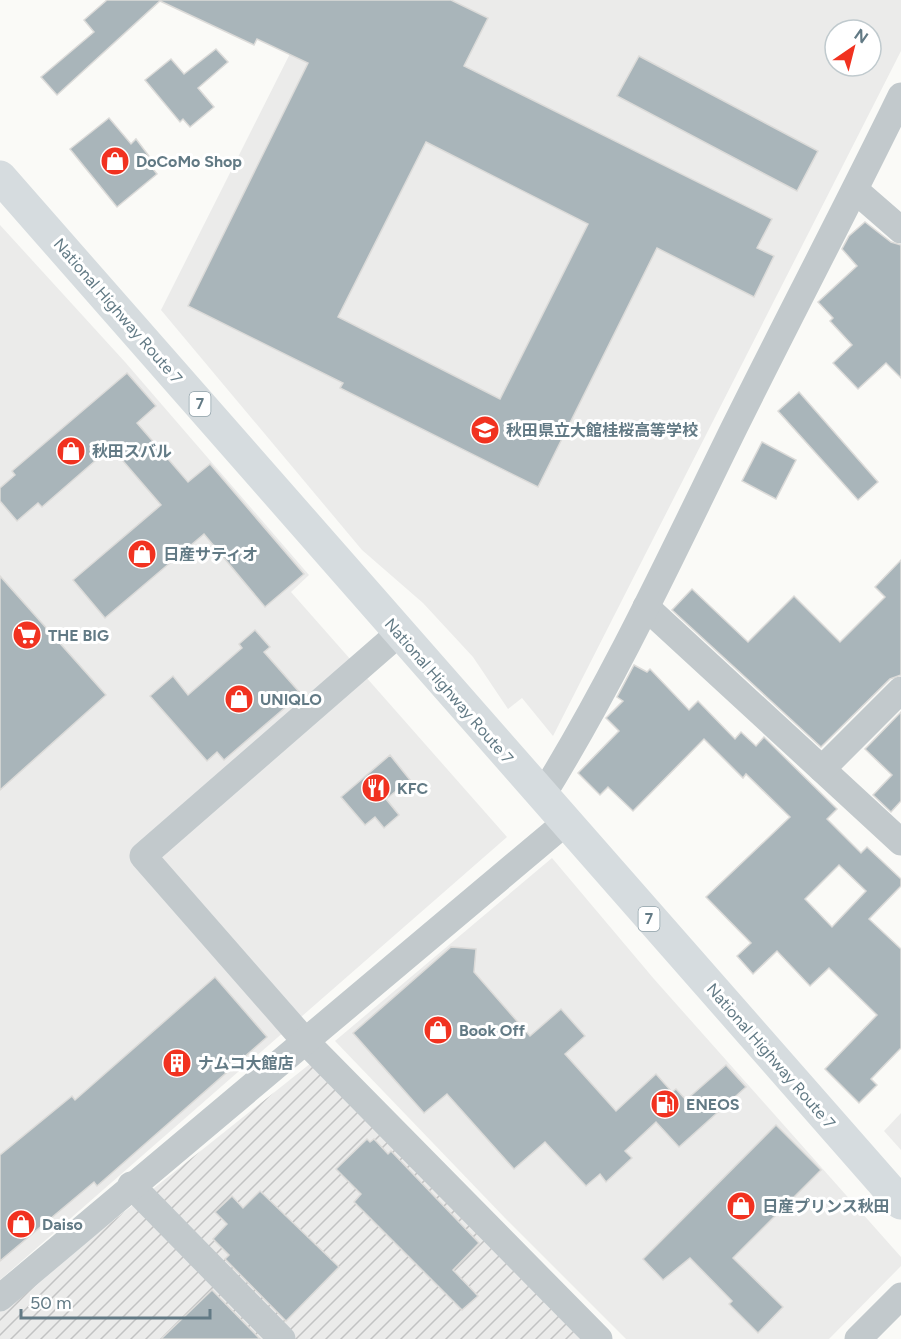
<svg xmlns="http://www.w3.org/2000/svg" width="901" height="1339" font-family="Figtree,'Noto Sans JP',sans-serif">
	<defs>
		<pattern id="industrial-furrows" width="10" height="10" patternUnits="userSpaceOnUse" patternTransform="scale(1.5)"><rect width="10" height="10" fill="#ebebea"/><path d="M-1 1l2-2M0 10L10 0M9 11l2-2" fill="none" stroke="#c2c3c3"/></pattern>
	</defs>
	<rect width="100%" height="100%" fill="#fafaf7"/>
	<g fill="#ebebea" fill-rule="evenodd">
		<path d="M317,0H901V51L553,736L522,698L508,709L473,657L423,603L362,550L161,310ZM835,30H871V66H835Z"/>
		<polygon points="0,225 125,362 309,575 291,592 507,837 0,1280"/>
		<polygon points="552,858 654,979 901,1257 901,1266 829,1339 626,1339 505,1218 335,1041"/>
		<polygon points="901,1113 901,1150 884,1131"/>
	</g>
	<polygon fill="url(#industrial-furrows)" points="311,1063 587,1339 0,1339 0,1311"/>
	<g fill="#a9b5ba" stroke="#dcdbd9" stroke-width="1.5" fill-rule="evenodd">
		<path d="M107,0H451L488,18L464,66L772,219L757,248L774,256L754,297L657,248L538,487L340,388L343,383L188,306L308,63L257,39L254,45L160,1L57,95L41,77L94,32L84,20ZM426,142L588,224L500,399L338,317Z"/>
		<polygon points="216,49 228,62 198,88 214,107 190,127 183,119 180,122 145,80 171,59 184,74"/>
		<polygon points="639,56 818,151 797,191 617,96"/>
		<polygon points="109,118 131,144 136,139 152,160 148,163 157,174 117,207 70,149"/>
		<polygon points="865,222 891,242 901,245 901,378 886,363 858,389 833,363 852,345 830,321 833,318 818,302 857,266 842,249 849,236"/>
		<polygon points="127,373 156,406 137,423 188,482 210,464 304,574 265,607 204,534 105,618 73,580 161,505 111,447 42,507 38,503 17,521 0,501 0,488 15,475 12,471"/>
		<polygon points="799,392 878,482 858,500 778,411"/>
		<polygon points="762,442 796,460 776,499 742,481"/>
		<polygon points="901,560 901,675 890,679 821,747 672,610 692,589 748,642 794,596 840,642 885,597 875,587"/>
		<polygon points="0,576 106,695 0,790"/>
		<polygon points="255,630 270,647 264,652 301,694 224,760 217,752 207,761 150,696 173,676 188,695 242,648 239,644"/>
		<path d="M634,665L647,672L650,669L689,710L698,701L735,739L741,732L756,746L764,737L837,809L827,819L861,853L867,847L901,879V886L869,919L901,949V1048L871,1079L877,1085L859,1103L825,1069L877,1015L829,968L810,986L777,951L753,974L737,956L751,943L706,897L790,817L746,774L743,778L704,739L633,811L608,787L600,795L578,773L619,731L606,718L623,701L617,697ZM839,865L866,891L832,927L805,899Z"/>
		<polygon points="901,712 901,801 891,812 873,795 892,775 865,749"/>
		<polygon points="390,755 410,780 386,799 399,815 384,828 375,817 365,825 341,797"/>
		<polygon points="451,947 476,949 474,972 530,1036 561,1009 585,1036 565,1054 616,1111 656,1074 672,1092 676,1089 686,1100 726,1065 746,1087 679,1147 656,1122 625,1151 632,1158 606,1182 600,1174 586,1186 545,1142 514,1169 447,1094 424,1113 353,1033"/>
		<polygon points="215,977 267,1037 97,1186 94,1182 0,1261 0,1155 72,1096 75,1100"/>
		<polygon points="776,1125 821,1170 733,1258 783,1307 758,1333 729,1304 732,1301 690,1258 663,1280 643,1259"/>
		<polygon points="367,1139 370,1142 374,1139 388,1154 391,1151 479,1243 453,1270 478,1296 462,1310 354,1202 361,1194 336,1169"/>
		<polygon points="260,1191 339,1267 286,1321 225,1259 229,1255 213,1239 227,1224 215,1212 232,1196 243,1208"/>
		<polygon points="212,1290 260,1339 161,1339"/>
	</g>
	<g fill="none" stroke-linecap="round" stroke-linejoin="round">
		<g stroke="#c2c9cc" stroke-width="27">
			<polyline points="855,190 901,230"/>
			<polyline points="646,607 901,842"/>
			<polyline points="398,634 143,856 306,1042 599,1339"/>
			<polyline points="822,769 901,690"/>
			<path d="M542,796C615,678 674,550 735,426C790,315 847,207 901,96"/>
			<polyline points="131,1185 282,1339"/>
			<polyline points="0,1298 565,823"/>
			<polyline points="858,1339 901,1296"/>
		</g>
		<polyline stroke="#d6dcdf" stroke-width="33" points="0,177 901,1203"/>
	</g>
	<defs>
		<g id="shop-disc" transform="scale(1.5)"><circle r="9.5" fill="#f13220" stroke="#fff"/><path d="M-5-2.5h2.3a2.7 3.5 0 0 1 5.4 0H5L5.5 6h-11ZM-1.5-2.5h3a1.5 2.3 0 0 0-3 0Z" fill="#fff"/></g>
		<g id="school-disc" transform="scale(1.5)"><circle r="9.5" fill="#f13220" stroke="#fff"/><path d="M0-5L7-2L0 1L-7-2ZM-4 1L0 2.5L4 1V4Q0 6-4 4Z" fill="#fff"/></g>
		<g id="supermarket-disc" transform="scale(1.5)"><circle r="9.5" fill="#f13220" stroke="#fff"/><path d="M-6-5.5h2.5l.6 2H6L4.5 2H-2.5L-4.4-4H-6ZM-1.5 3.2a1.3 1.3 0 1 0 .1 0ZM3 3.2a1.3 1.3 0 1 0 .1 0Z" fill="#fff"/></g>
		<g id="restaurant-disc" transform="scale(1.5)"><circle r="9.5" fill="#f13220" stroke="#fff"/><path d="M-5-6h1v4h1v-4h1v4h1v-4h1v5L-1.5 .5V6h-2V.5L-5-1ZM5-6V6H3V1.5H1.5Q1.5-4 5-6Z" fill="#fff"/></g>
		<g id="building-disc" transform="scale(1.5)"><circle r="9.5" fill="#f13220" stroke="#fff"/><path d="M-4-6H4V6H1V3H-1V6H-4ZM-2.5-4.3h1.7v1.8h-1.7ZM.8-4.3h1.7v1.8H.8ZM-2.5-1h1.7V.8h-1.7ZM.8-1h1.7V.8H.8Z" fill="#fff"/></g>
		<g id="fuel-disc" transform="scale(1.5)"><circle r="9.5" fill="#f13220" stroke="#fff"/><path d="M-5.5-6h7V0h2V4h1.3V-2.5L3-4.5l.8-.8L6-3V5H2.5V1h-1V6h-7ZM-4.2-4.7v3.2H.2V-4.7Z" fill="#fff"/></g>
	</defs>
	<g fill-rule="evenodd">
		<use href="#shop-disc" x="115" y="161"/>
		<use href="#school-disc" x="485" y="430"/>
		<use href="#shop-disc" x="71" y="451"/>
		<use href="#shop-disc" x="142" y="554"/>
		<use href="#supermarket-disc" x="27" y="635"/>
		<use href="#shop-disc" x="239" y="699"/>
		<use href="#restaurant-disc" x="376" y="788"/>
		<use href="#shop-disc" x="438" y="1030"/>
		<use href="#building-disc" x="177" y="1063"/>
		<use href="#fuel-disc" x="665" y="1104"/>
		<use href="#shop-disc" x="741" y="1206"/>
		<use href="#shop-disc" x="21" y="1224"/>
	</g>
	<g text-anchor="middle" dominant-baseline="central" stroke-width="6" stroke-linejoin="round" paint-order="stroke">
		<g fill="#fff" stroke="#91a2aa" stroke-width="1.5">
			<rect x="189.5" y="392" width="21" height="24" rx="4.5"/>
			<rect x="638.5" y="907" width="21" height="24" rx="4.5"/>
		</g>
		<g font-size="15" font-weight="bold" fill="#627a85">
			<text x="200" y="404">7</text>
			<text x="649" y="919">7</text>
		</g>
		<g font-size="16" font-weight="bold" fill="#627a85" stroke="#fff" text-anchor="start">
			<text x="136" y="161">DoCoMo Shop</text>
			<text x="506" y="430">秋田県立大館桂桜高等学校</text>
			<text x="92" y="451">秋田スバル</text>
			<text x="163" y="554">日産サティオ</text>
			<text x="48" y="635">THE BIG</text>
			<text x="260" y="699">UNIQLO</text>
			<text x="397" y="788">KFC</text>
			<text x="459" y="1030">Book Off</text>
			<text x="198" y="1063">ナムコ大館店</text>
			<text x="686" y="1104">ENEOS</text>
			<text x="762" y="1206">日産プリンス秋田</text>
			<text x="42" y="1224">Daiso</text>
		</g>
		<g font-size="16" fill="#627a85" stroke="#fff">
			<text transform="translate(118 311) rotate(49)">National Highway Route 7</text>
			<text transform="translate(449 691) rotate(49)">National Highway Route 7</text>
			<text transform="translate(771 1056) rotate(49)">National Highway Route 7</text>
		</g>
	</g>
	<g transform="translate(853 48) rotate(35)"><circle r="28" fill="#ffffff" stroke="#c0cace" stroke-width="1.5"/>
	<path d="M0-4.5L10 22L0 15L-10 22Z" fill="#f13220"/>
	<text y="-9" font-size="16" font-weight="bold" text-anchor="middle" fill="#627a85">N</text>
	</g>
	<path d="M21 1309v9h189v-9" fill="none" stroke="#627a85" stroke-width="3"/>
	<text x="30" y="1309" font-size="18" fill="#627a85" stroke="#ffffff" stroke-width="4.5" paint-order="stroke">50 m</text>
</svg>
